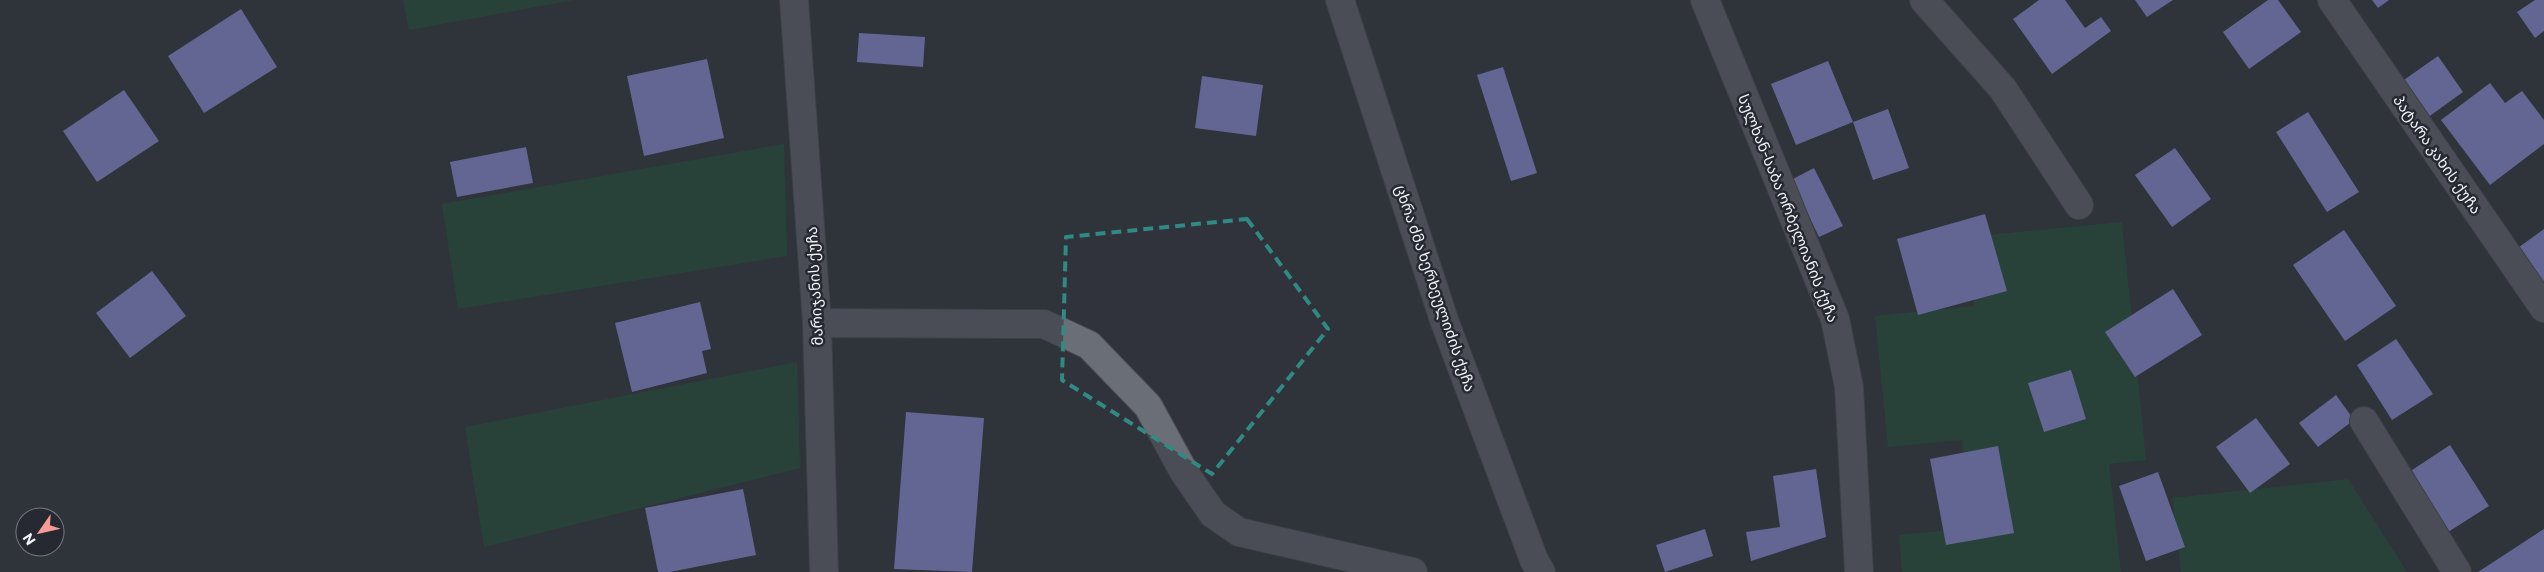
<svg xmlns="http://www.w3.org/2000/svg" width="2544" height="572" font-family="Commissioner,'Noto Sans Georgian',sans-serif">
	<rect width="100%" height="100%" fill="#30333b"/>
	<g fill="#20543b">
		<polygon points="403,0 574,0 409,30"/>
		<polygon points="784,144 787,256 458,309 442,204"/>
		<polygon points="2122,222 2146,460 2109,464 2121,572 1902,572 1899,535 1971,528 1962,440 1888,447 1875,316 1974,306 1967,237"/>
		<polygon points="797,362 800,468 484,547 465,427"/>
		<polygon points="2348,479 2407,572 2181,572 2172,498"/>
	</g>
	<g fill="#a3a3fe">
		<polygon points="2039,0 2065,0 2085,28 2101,17 2111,31 2052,74 2013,19"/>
		<polygon points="2135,0 2173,0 2147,17"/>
		<polygon points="2268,0 2278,0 2301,32 2249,69 2223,32"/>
		<polygon points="2372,0 2389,0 2378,8"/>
		<polygon points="2535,0 2544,0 2544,31 2535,38 2517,12"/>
		<polygon points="241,9 277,67 204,113 168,56"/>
		<polygon points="859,33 925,37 923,67 857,62"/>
		<polygon points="2438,56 2463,92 2427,118 2401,82"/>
		<polygon points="707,59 724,138 644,156 627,76"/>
		<polygon points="1828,61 1853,122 1888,109 1909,168 1873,180 1853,122 1796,145 1771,84"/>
		<polygon points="1503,67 1537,173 1511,181 1477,75"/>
		<polygon points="1202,76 1263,85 1256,136 1195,128"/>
		<polygon points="2490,83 2505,103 2522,91 2544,120 2544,144 2490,185 2441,120"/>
		<polygon points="124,90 159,141 97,182 63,131"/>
		<polygon points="2308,112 2359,192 2327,212 2276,132"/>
		<polygon points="526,147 533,183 457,197 450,162"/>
		<polygon points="2175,148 2211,199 2172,227 2135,175"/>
		<polygon points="1814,168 1843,226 1819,237 1791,180"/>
		<polygon points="1985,214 2007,291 1918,315 1897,239"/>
		<polygon points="2544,229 2544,291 2515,250"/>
		<polygon points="2344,230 2396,306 2345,341 2293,265"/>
		<polygon points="152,271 186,316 130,358 96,313"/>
		<polygon points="2173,289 2202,335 2135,377 2105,332"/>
		<polygon points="700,302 711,349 702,351 707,373 632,392 615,323"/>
		<polygon points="2396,339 2433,394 2392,420 2357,365"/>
		<polygon points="2071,370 2086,419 2044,432 2028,383"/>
		<polygon points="2336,395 2354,420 2318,447 2299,423"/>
		<polygon points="906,412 984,418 972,572 894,569"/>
		<polygon points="2256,418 2290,464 2250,493 2216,447"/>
		<polygon points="2450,445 2489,506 2445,534 2406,474"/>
		<polygon points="1998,446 2014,533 1946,545 1930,459"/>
		<polygon points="1816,469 1826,537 1751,561 1746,532 1780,527 1773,476"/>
		<polygon points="2158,472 2185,547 2146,561 2119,486"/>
		<polygon points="743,489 756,555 670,572 658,572 645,508"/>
		<polygon points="1705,529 1713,556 1665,572 1656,545"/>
		<polygon points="2544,529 2544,572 2478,572"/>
	</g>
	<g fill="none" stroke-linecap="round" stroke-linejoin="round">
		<g stroke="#4c4f55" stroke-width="30">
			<g id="minor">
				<polyline points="794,0 817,323 824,572"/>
				<polyline points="1340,0 1444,320 1534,560 1541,572"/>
				<polyline points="1705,0 1835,319 1849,387 1859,572"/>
				<polyline points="1924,0 2003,89 2079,205"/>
				<polyline points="2332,0 2544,308"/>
				<polyline points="817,323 1044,324 1089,345 1148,406 1184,472 1213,514 1239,532 1413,572"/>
				<polyline points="2364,421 2457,572"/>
			</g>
		</g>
		<use href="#minor" stroke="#6a6e77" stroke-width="28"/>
	</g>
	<path d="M0 0H2544V572H0ZM1247,219L1328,329L1212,474L1062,380L1066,237Z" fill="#30333b" fill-opacity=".55" fill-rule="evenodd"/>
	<path fill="none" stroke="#318983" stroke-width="4" stroke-dasharray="10 6" stroke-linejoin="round" d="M1247,219L1328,329L1212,474L1062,380L1066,237Z"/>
	<g text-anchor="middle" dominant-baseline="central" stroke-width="5" stroke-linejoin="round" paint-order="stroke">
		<g font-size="15" fill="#f0f3f8" stroke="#262931">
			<text transform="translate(2438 154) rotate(55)">პატარა კახის ქუჩა</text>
			<text transform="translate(1789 208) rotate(68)">სულხან-საბა ორბელიანის ქუჩა</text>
			<text transform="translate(814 286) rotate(-93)">მარიჯანის ქუჩა</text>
			<text transform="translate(1436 288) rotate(71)">ცხრა ძმა ხერხეულიძის ქუჩა</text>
		</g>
	</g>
	<g transform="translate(40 532) rotate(236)"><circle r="24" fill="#262931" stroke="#777a81"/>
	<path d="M0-4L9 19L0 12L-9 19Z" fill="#f59c95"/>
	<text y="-8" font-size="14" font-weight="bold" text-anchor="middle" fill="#f0f3f8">N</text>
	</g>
</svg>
